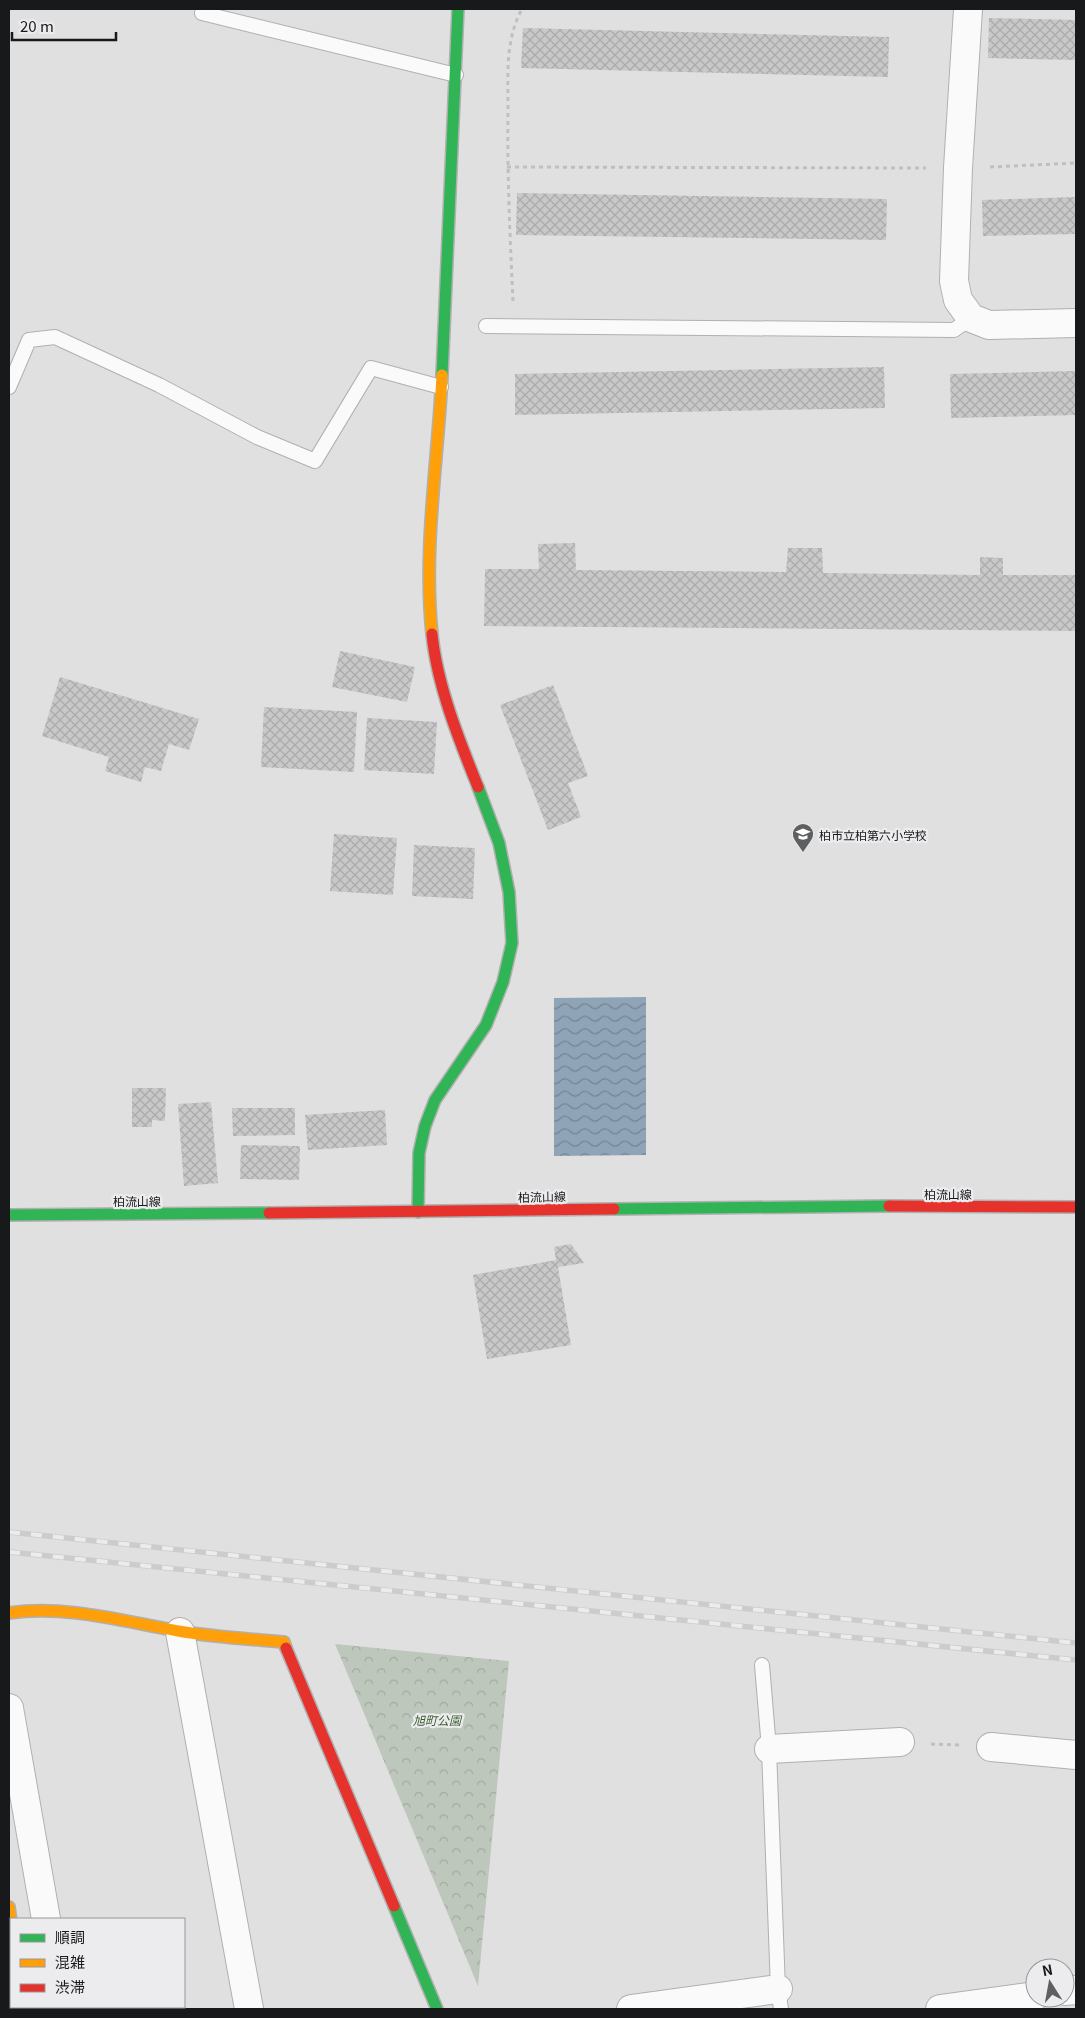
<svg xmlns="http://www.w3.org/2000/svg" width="1085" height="2018" font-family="Georgia,'Noto Sans JP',serif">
	<defs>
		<pattern id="forest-crowns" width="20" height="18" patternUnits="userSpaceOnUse" patternTransform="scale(1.25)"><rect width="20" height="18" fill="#bec7bc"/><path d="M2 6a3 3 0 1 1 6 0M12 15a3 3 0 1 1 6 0" fill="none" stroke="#a3aaa1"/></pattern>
		<pattern id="water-waves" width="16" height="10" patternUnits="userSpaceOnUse" patternTransform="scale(1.25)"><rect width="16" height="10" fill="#8fa4b7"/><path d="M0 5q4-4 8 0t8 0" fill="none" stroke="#748594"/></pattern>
		<pattern id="building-cross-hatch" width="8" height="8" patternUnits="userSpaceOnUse" patternTransform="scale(1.25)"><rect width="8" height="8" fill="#c9c8c8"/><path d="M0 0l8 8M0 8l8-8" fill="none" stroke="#acabab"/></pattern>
	</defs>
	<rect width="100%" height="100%" fill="#e0e0e1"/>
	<polygon fill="url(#forest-crowns)" points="335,1644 509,1661 478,1986"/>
	<polygon fill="url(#water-waves)" points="646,997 646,1155 554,1156 554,998"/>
	<g fill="url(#building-cross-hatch)">
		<polygon points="989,18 1076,20 1076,60 988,58"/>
		<polygon points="523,28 889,37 888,77 521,68"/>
		<polygon points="517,193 887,199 886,240 516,235"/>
		<polygon points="1076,197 1076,234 983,236 982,200"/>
		<polygon points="884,367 885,408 515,415 515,374"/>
		<polygon points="1076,371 1076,415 951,418 950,374"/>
		<polygon points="575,543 576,570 786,572 788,548 822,548 823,573 980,575 980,557 1003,558 1003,575 1076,575 1076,631 484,626 485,569 539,569 538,544"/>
		<polygon points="340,651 415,667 407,702 332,687"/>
		<polygon points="60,677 199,719 189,750 169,744 161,771 145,767 141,782 105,771 109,757 42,736"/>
		<polygon points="553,685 588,776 568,783 581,817 548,830 500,705"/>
		<polygon points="264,707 357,712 354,772 261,767"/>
		<polygon points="367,718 437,722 434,774 364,770"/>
		<polygon points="334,834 397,838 393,895 330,891"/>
		<polygon points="414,845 475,848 473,899 412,896"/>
		<polygon points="132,1088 166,1088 165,1121 152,1120 152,1127 132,1127"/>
		<polygon points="211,1102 218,1183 184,1186 178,1104"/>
		<polygon points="232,1108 295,1108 295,1135 233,1136"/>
		<polygon points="385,1110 387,1145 308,1150 305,1115"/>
		<polygon points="241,1145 300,1146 299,1180 240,1179"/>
		<polygon points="571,1244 584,1263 558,1267 571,1345 487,1359 473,1275 556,1260 554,1247"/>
	</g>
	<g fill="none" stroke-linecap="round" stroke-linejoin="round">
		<g stroke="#b0b0b1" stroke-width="16">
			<g id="lane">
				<polyline points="202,13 456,75"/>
				<polyline points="486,326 954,330 971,318"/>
				<polyline points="9,387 29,340 55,337 159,385 257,437 315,461 371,368 441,387"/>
				<polyline points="762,1665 769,1749 778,1989 781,2009"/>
			</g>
		</g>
		<g stroke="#b0b0b1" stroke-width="30">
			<g id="street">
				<polyline points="968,9 958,168 954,281 958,300 971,318 989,325 1076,323"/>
				<polyline points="180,1632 249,2009"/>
				<polyline points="9,1708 46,1919"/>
				<polyline points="991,1747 1076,1755"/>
				<polyline points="769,1749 900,1742"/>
				<polyline points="1065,1991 1076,1990"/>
				<polyline points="60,2007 60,2009"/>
				<polyline points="631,2009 778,1989"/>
				<polyline points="940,2009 1035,1996"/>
			</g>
		</g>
		<g stroke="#b0b0b1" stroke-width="14">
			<g id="fast">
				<polyline points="442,375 458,9"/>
				<polyline points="614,1209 889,1206"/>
				<polyline points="418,1212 419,1153 425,1126 435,1100 486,1025 503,982 512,943 509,892 499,843 478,787"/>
				<polyline points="9,1215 269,1213"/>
				<polyline points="394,1906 437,2009"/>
			</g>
		</g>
		<g stroke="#b0b0b1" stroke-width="14">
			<g id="slow">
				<path d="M432,634C423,548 438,461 442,375"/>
				<path d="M9,1613C67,1605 121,1621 178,1631C213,1637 249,1639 284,1642L286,1648"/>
				<polyline points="9,1907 11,1922"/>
			</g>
		</g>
		<g stroke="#b0b0b1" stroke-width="14">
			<g id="jam">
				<path d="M432,634C437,685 459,740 478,787"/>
				<polyline points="889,1206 1076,1207"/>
				<polyline points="269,1213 614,1209"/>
				<polyline points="286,1648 394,1906"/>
				<polyline points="26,2007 26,2009"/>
			</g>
		</g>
		<g stroke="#bfbfbf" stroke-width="3" stroke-dasharray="4 4" stroke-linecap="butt">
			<polyline points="507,167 926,168"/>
			<polyline points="990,167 1076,163"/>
			<path d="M513,301C510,237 507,173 508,110C508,75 505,40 522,9"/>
			<polyline points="931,1744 960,1745"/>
		</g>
		<use href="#lane" stroke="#fafafa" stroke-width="14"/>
		<use href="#street" stroke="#fafafa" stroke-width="28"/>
		<use href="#fast" stroke="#30b455" stroke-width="11"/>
		<use href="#slow" stroke="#ff9f0a" stroke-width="11"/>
		<use href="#jam" stroke="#e5322d" stroke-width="11"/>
		<g stroke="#cccccd" stroke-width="5.5">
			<g id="rail">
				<polyline points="9,1532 1076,1643"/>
				<polyline points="9,1552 1076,1660"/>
			</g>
		</g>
		<use href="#rail" stroke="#ececef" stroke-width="4" stroke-dasharray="11" stroke-linecap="butt"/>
	</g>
	<defs>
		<g id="school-pin" transform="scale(1.125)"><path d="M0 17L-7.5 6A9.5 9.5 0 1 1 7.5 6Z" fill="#5e5f60" stroke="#ececef"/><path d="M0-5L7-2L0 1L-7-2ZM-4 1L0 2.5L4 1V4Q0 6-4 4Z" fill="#fff"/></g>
	</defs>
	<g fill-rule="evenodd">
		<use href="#school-pin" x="803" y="834"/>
	</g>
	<g text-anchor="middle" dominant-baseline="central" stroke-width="4.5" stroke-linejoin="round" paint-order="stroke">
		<g font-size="12" fill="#18191a" stroke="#ececef" text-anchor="start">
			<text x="819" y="834">柏市立柏第六小学校</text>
		</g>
		<g font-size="12" fill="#18191a" stroke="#ececef">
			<text x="948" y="1193">柏流山線</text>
			<text transform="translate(542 1196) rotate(-1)">柏流山線</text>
			<text x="137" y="1200">柏流山線</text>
		</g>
		<g font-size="12" font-style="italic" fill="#3c5e2f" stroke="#ececef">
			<text x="437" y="1719">旭町公園</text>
		</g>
	</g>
	<rect width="1085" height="2018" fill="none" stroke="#18191a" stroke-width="20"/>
	<rect x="10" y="1918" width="175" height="90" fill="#ececef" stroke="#97989a"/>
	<rect x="20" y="1934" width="25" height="8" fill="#30b455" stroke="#97989a"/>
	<text x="55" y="1943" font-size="15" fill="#18191a">順調</text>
	<rect x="20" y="1959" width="25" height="8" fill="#ff9f0a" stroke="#97989a"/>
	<text x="55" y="1968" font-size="15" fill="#18191a">混雑</text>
	<rect x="20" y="1984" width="25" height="8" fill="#e5322d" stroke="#97989a"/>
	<text x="55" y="1993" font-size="15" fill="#18191a">渋滞</text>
	<g transform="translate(1050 1983) rotate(349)"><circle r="24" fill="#ececef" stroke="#97989a"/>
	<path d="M0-4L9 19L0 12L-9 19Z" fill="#5e5f60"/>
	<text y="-8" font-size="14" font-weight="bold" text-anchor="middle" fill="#18191a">N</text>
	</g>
	<path d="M12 32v8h104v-8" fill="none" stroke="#18191a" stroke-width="2.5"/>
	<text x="20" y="32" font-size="15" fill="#18191a" stroke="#ececef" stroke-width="4" paint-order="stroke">20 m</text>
</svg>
